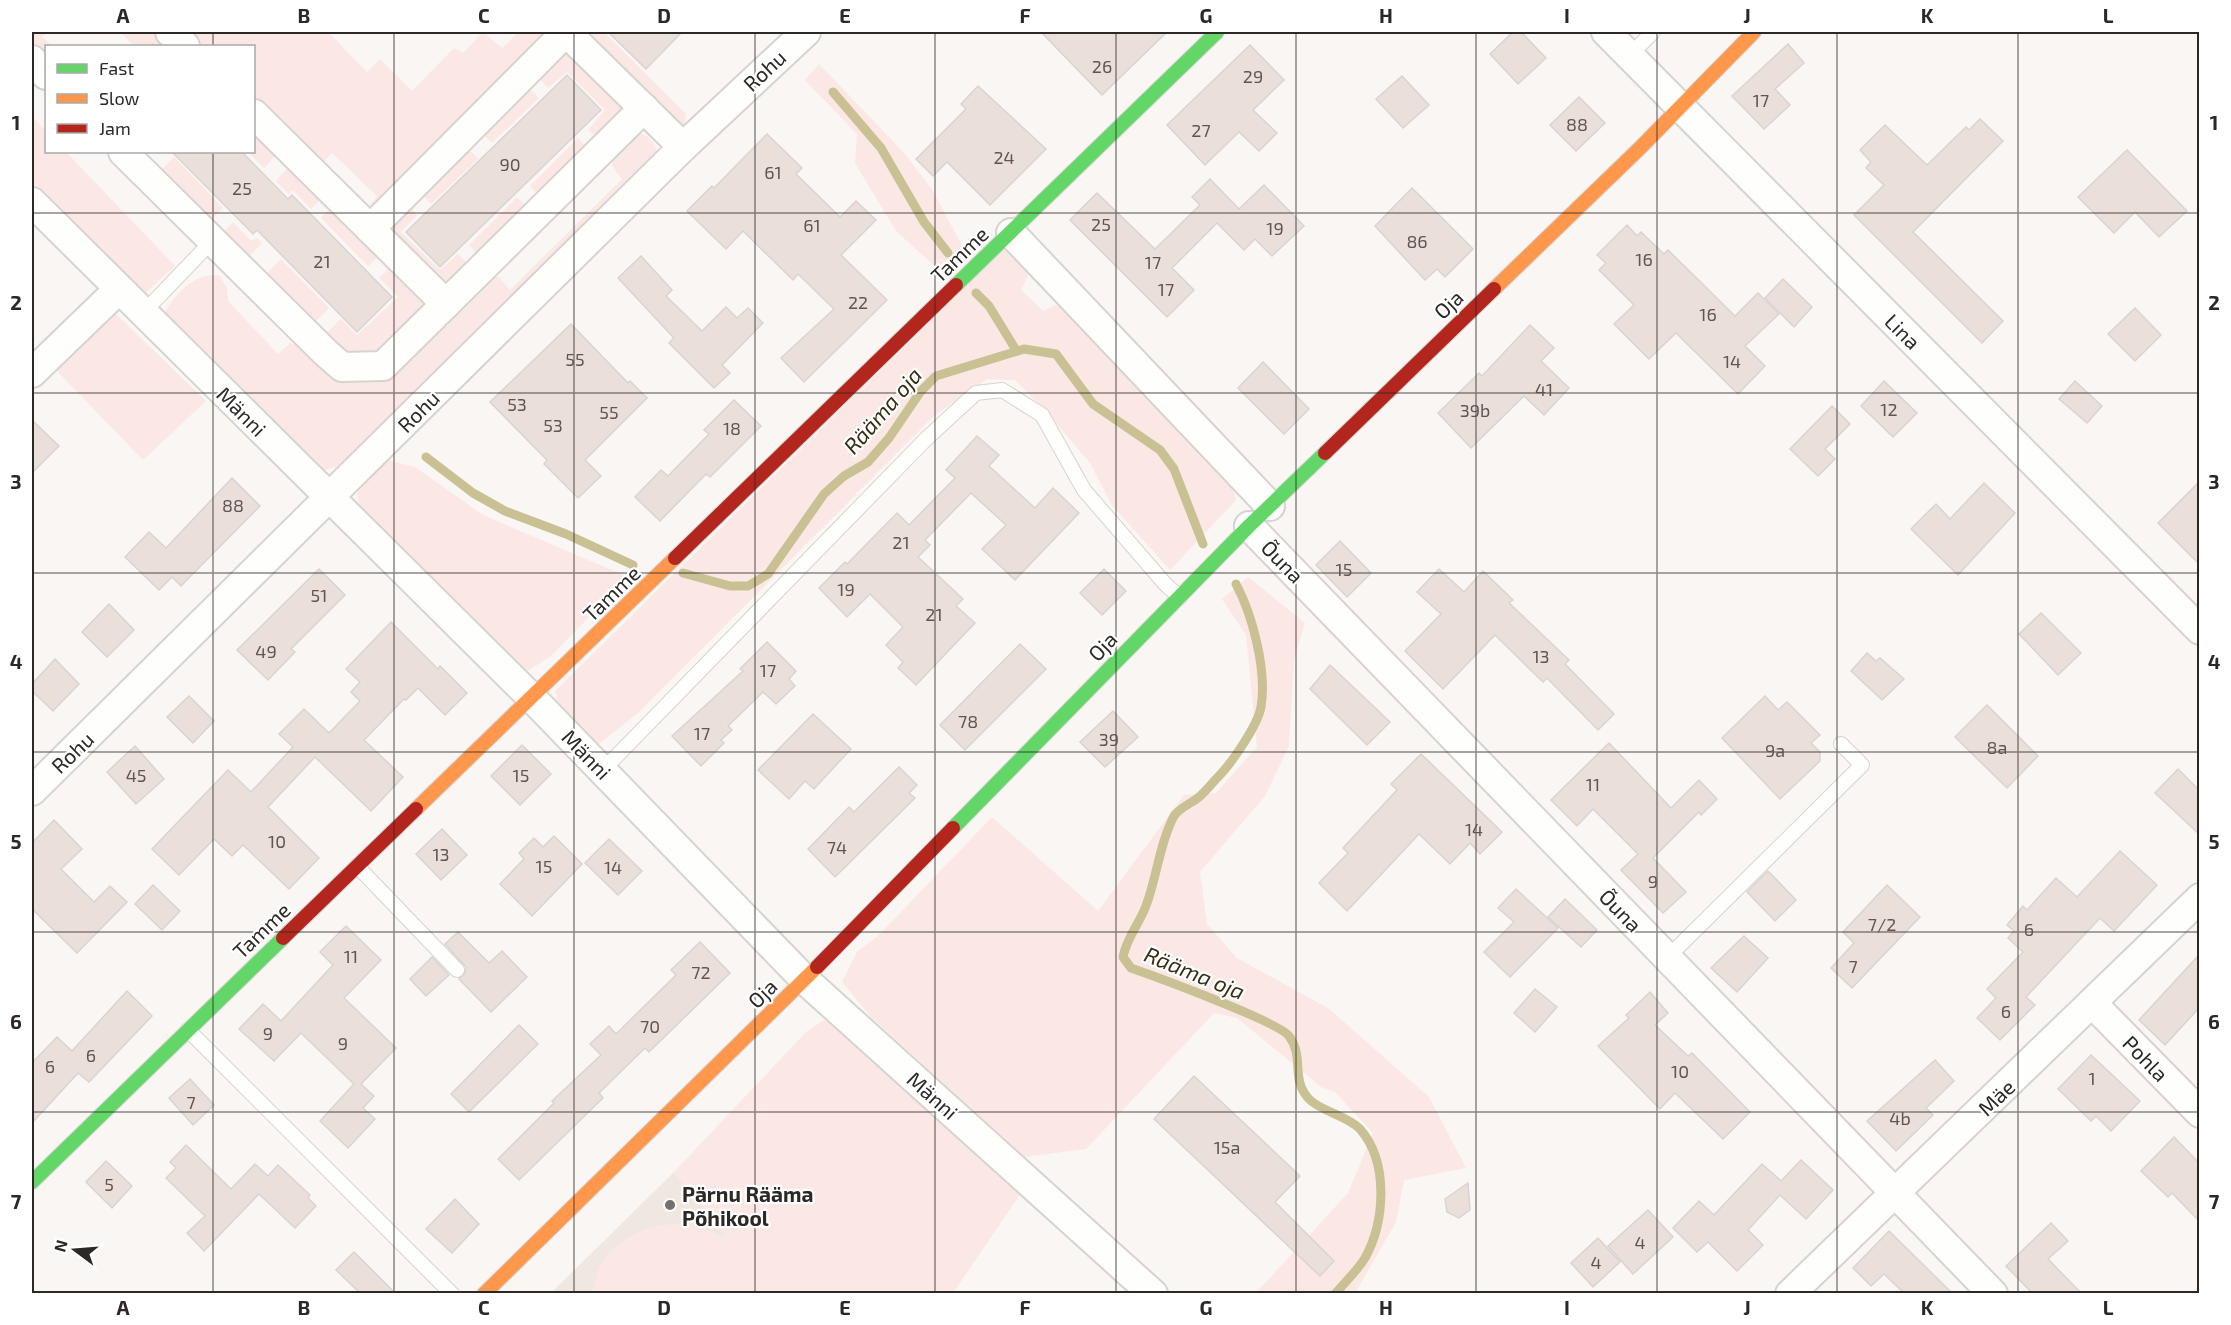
<svg xmlns="http://www.w3.org/2000/svg" width="2231" height="1325" font-family="'Exo 2',sans-serif">
	<rect width="100%" height="100%" fill="#f9f6f3"/>
	<polygon fill="#f0e7e0" points="674,1172 775,1294 550,1294"/>
	<g fill="#fbe8e5">
		<polygon points="32,32 48,32 42,37 52,46 46,46 46,62 32,46"/>
		<polygon points="120,32 158,32 174,46 134,46"/>
		<polygon points="182,32 328,32 367,72 380,59 412,91 454,48 463,53 483,32 502,48 519,32 548,32 371,219 364,213 377,196 332,153 319,167 254,102 254,46 197,46"/>
		<polygon points="578,32 604,32 686,114 684,133"/>
		<polygon points="565,53 619,104 621,114 600,141 588,130 605,110 567,72 548,88 540,79"/>
		<polygon points="819,64 905,154 933,191 962,246 937,268 896,231 855,163 857,134 805,80"/>
		<polygon points="530,89 539,98 492,143 483,134"/>
		<polygon points="32,116 46,132 46,152 66,152 175,266 145,293 136,292 32,188"/>
		<polygon points="254,130 277,154 264,168 248,152 254,152"/>
		<path d="M630,133C645,133 651,136 657,151L652,162L343,465L325,470L310,466L161,321C169,299 195,270 220,276L227,288L228,301L278,354L290,343L308,349L351,378L490,278L499,277L510,290L622,179C603,158 614,152 630,133Z"/>
		<polygon points="578,138 590,151 541,198 530,186"/>
		<polygon points="469,149 478,159 431,204 422,195"/>
		<polygon points="174,157 223,208 209,222 158,173"/>
		<polygon points="290,165 324,196 311,209 293,190 289,194 276,181"/>
		<polygon points="517,197 530,210 481,258 469,245"/>
		<polygon points="334,204 382,253 368,266 321,218"/>
		<polygon points="410,206 417,215 401,232 440,270 458,254 472,269 446,288 388,237 392,224"/>
		<polygon points="233,222 251,241 257,238 262,243 245,261 219,237"/>
		<polygon points="1006,247 1030,272 1021,290 1043,311 1060,303 1228,473 1236,500 1170,570 1111,504 1090,463 1045,410 1015,380 987,379 935,415 638,713 599,744 581,733 557,707 556,690"/>
		<polygon points="281,259 329,308 310,327 262,278"/>
		<polygon points="394,263 431,307 382,355 360,363 321,338 341,319 357,335 398,297 379,278"/>
		<polygon points="116,314 206,401 143,460 57,371"/>
		<polygon points="387,460 415,467 483,515 628,577 551,656 526,672 360,507 357,493"/>
		<polygon points="1248,577 1305,623 1294,659 1289,746 1265,796 1200,872 1207,924 1237,958 1328,1008 1429,1097 1466,1168 1404,1180 1396,1222 1355,1293 1256,1293 1348,1193 1373,1133 1335,1092 1321,1087 1237,1018 1214,1013 1086,1149 1024,1157 871,1017 842,982 857,952 879,935 992,817 1098,911 1184,795 1216,793 1257,747 1246,635 1222,599"/>
		<path d="M824,1020L856,1038L1021,1193L953,1293L592,1294C595,1285 596,1275 600,1267C618,1232 664,1217 700,1227C709,1230 717,1235 726,1237L674,1172L806,1032Z"/>
	</g>
	<g fill="none" stroke-linecap="round" stroke-linejoin="round">
		<g stroke="#c9c193" stroke-width="9">
			<polyline points="833,92 881,148 924,222 948,253"/>
			<polyline points="976,293 989,306 1016,350"/>
			<polyline points="426,457 473,493 505,511 566,534 633,565"/>
			<polyline points="683,573 730,586 748,586 768,574 824,494 844,476 868,462 889,438 921,391 936,376 1024,349 1056,354 1093,404 1160,450 1174,469 1203,544"/>
			<path d="M1236,584C1253,616 1267,671 1261,707C1258,725 1231,764 1218,777C1212,783 1206,791 1199,797C1192,803 1179,808 1174,816C1160,843 1157,875 1147,903C1141,922 1127,936 1123,957L1131,968C1154,976 1279,1022 1289,1036C1305,1057 1290,1079 1309,1099C1320,1111 1348,1116 1360,1129C1389,1162 1385,1222 1365,1258C1357,1271 1345,1282 1335,1294"/>
		</g>
	</g>
	<g fill="#ebdfda" stroke="#d7d4d3" stroke-width="1.5">
		<polygon points="608,32 682,32 646,69"/>
		<polygon points="1041,32 1167,32 1102,95"/>
		<polygon points="1513,32 1521,32 1546,58 1518,84 1490,54"/>
		<polygon points="1788,44 1804,63 1775,89 1790,105 1764,129 1732,96"/>
		<polygon points="1250,45 1284,80 1253,110 1277,133 1259,151 1239,132 1205,165 1167,125"/>
		<polygon points="567,75 601,110 440,267 406,232"/>
		<polygon points="1402,76 1429,105 1403,128 1376,99"/>
		<polygon points="978,86 1046,149 990,205 947,162 933,176 916,159 966,109 961,104"/>
		<polygon points="1579,97 1605,123 1576,151 1550,125"/>
		<polygon points="1980,119 2003,141 1913,232 2003,321 1982,343 1854,215 1884,185 1866,168 1871,162 1860,150 1885,125 1927,165 1966,127 1969,130"/>
		<polygon points="767,134 802,168 796,174 840,217 856,201 876,220 841,255 887,300 804,382 781,358 834,309 798,274 793,280 743,231 726,249 687,211 712,186 714,188"/>
		<polygon points="2127,150 2187,211 2159,237 2135,212 2114,233 2078,197"/>
		<polygon points="172,152 242,152 288,199 292,195 392,297 357,332 257,230 253,234"/>
		<polygon points="1210,179 1239,209 1264,185 1304,226 1272,256 1255,239 1244,250 1217,223 1172,268 1194,290 1167,317 1070,220 1097,193 1155,249 1200,205 1192,197"/>
		<polygon points="1412,188 1473,249 1445,277 1437,269 1425,280 1375,226"/>
		<polygon points="1627,225 1637,236 1641,232 1664,254 1668,250 1735,316 1758,293 1779,314 1745,346 1765,366 1738,394 1676,333 1649,359 1614,324 1634,305 1599,270 1606,263 1597,255"/>
		<polygon points="641,256 672,290 666,296 702,331 726,307 737,318 748,308 763,323 722,365 730,373 714,388 669,343 674,338 618,278"/>
		<polygon points="1783,279 1812,307 1794,327 1765,298"/>
		<polygon points="2135,308 2161,335 2135,361 2108,334"/>
		<polygon points="571,324 628,383 630,381 647,398 585,460 601,476 578,498 544,464 547,460 490,402"/>
		<polygon points="1530,325 1554,348 1541,361 1569,388 1544,415 1524,396 1471,448 1438,413 1479,373 1482,376"/>
		<polygon points="1263,362 1309,409 1284,434 1238,388"/>
		<polygon points="1884,381 1917,413 1893,437 1861,406"/>
		<polygon points="2075,381 2102,406 2087,423 2059,399"/>
		<polygon points="734,400 761,426 710,477 706,474 660,521 635,497 661,470 668,476 709,434 704,430"/>
		<polygon points="1832,406 1850,424 1825,449 1835,459 1818,476 1790,449"/>
		<polygon points="32,420 59,446 32,473"/>
		<polygon points="977,436 999,455 989,466 1035,508 1053,488 1079,513 1015,580 982,549 1006,525 971,493 925,540 930,545 918,557 963,599 956,606 975,623 916,685 898,668 903,662 886,645 903,627 870,594 847,617 819,588 845,562 847,564 897,513 909,525 955,478 946,470"/>
		<polygon points="232,478 260,506 181,586 172,577 159,590 125,557 149,532 166,548"/>
		<polygon points="2199,482 2199,564 2158,523"/>
		<polygon points="1984,483 2015,513 1958,575 1911,529 1936,504 1950,519"/>
		<polygon points="1340,541 1371,573 1347,597 1316,565"/>
		<polygon points="319,569 345,595 291,649 295,652 268,680 237,650"/>
		<polygon points="1104,569 1126,591 1102,615 1080,593"/>
		<polygon points="1439,569 1464,592 1483,571 1513,600 1509,603 1569,660 1565,664 1614,714 1598,730 1547,678 1543,682 1495,635 1443,689 1405,651 1441,614 1417,592"/>
		<polygon points="109,604 134,630 107,657 82,632"/>
		<polygon points="2041,613 2081,653 2058,675 2019,634"/>
		<polygon points="391,622 438,669 440,666 467,693 445,715 418,688 406,700 404,699 364,740 403,777 371,811 315,757 268,807 319,858 289,889 243,845 232,856 214,839 179,875 152,849 228,770 251,792 293,747 279,734 304,709 329,733 360,701 351,692 360,682 346,669"/>
		<polygon points="767,642 796,671 789,679 795,686 776,704 763,692 728,726 732,730 721,740 724,743 701,766 672,736 743,671 740,669"/>
		<polygon points="1020,644 1046,669 965,750 940,725"/>
		<polygon points="1867,653 1876,661 1880,658 1904,679 1882,700 1851,671"/>
		<polygon points="55,659 79,684 53,711 32,691 32,684"/>
		<polygon points="1330,665 1390,722 1367,745 1310,689"/>
		<polygon points="189,696 214,721 193,743 167,717"/>
		<polygon points="1765,696 1778,710 1787,702 1820,735 1811,743 1820,752 1820,761 1780,799 1722,738"/>
		<polygon points="1987,705 2038,756 2007,788 1955,737"/>
		<polygon points="1113,711 1138,737 1105,767 1080,742"/>
		<polygon points="813,714 851,749 814,789 805,781 789,799 758,770"/>
		<polygon points="1609,743 1671,808 1699,780 1717,799 1701,815 1699,812 1653,858 1686,892 1663,913 1621,870 1638,854 1593,809 1577,826 1551,800"/>
		<polygon points="522,745 551,774 520,805 491,776"/>
		<polygon points="135,746 164,779 136,804 107,772"/>
		<polygon points="1421,754 1502,832 1480,854 1470,843 1450,864 1419,834 1347,911 1319,883 1348,853 1343,848 1397,790 1391,784"/>
		<polygon points="899,767 917,785 909,793 915,798 835,877 808,849 849,807 854,812"/>
		<polygon points="2178,769 2199,790 2199,834 2155,793"/>
		<polygon points="54,820 82,849 61,869 94,902 110,886 127,902 77,953 32,909 32,843"/>
		<polygon points="442,829 467,855 441,880 416,854"/>
		<polygon points="554,836 582,864 532,916 500,884 524,859 519,853 534,838 543,847"/>
		<polygon points="609,839 642,871 618,895 585,863"/>
		<polygon points="2120,851 2157,885 2114,931 2100,918 2026,997 2035,1005 2000,1040 1977,1018 1996,998 1987,989 2023,952 2008,938 2014,931 2007,925 2023,906 2027,910 2056,878 2077,897"/>
		<polygon points="1768,871 1796,900 1775,921 1747,892"/>
		<polygon points="153,885 180,911 162,930 135,904"/>
		<polygon points="1887,885 1920,917 1852,988 1831,968 1854,943 1843,932"/>
		<polygon points="1516,889 1558,928 1510,977 1484,952 1514,922 1498,908"/>
		<polygon points="1565,899 1597,930 1581,947 1548,917"/>
		<polygon points="346,926 381,960 344,998 396,1048 361,1084 374,1096 363,1108 375,1119 348,1148 320,1121 354,1084 301,1033 274,1061 239,1029 263,1004 281,1021 333,965 320,952"/>
		<polygon points="458,932 489,963 502,951 527,977 491,1012 459,979 465,973 466,967 445,944"/>
		<polygon points="1744,936 1768,958 1737,992 1711,968"/>
		<polygon points="700,942 730,973 649,1052 645,1048 599,1093 603,1098 519,1180 498,1159 554,1103 552,1101 601,1055 590,1044 609,1026 616,1034 676,975 671,970"/>
		<polygon points="2199,955 2199,1008 2165,1045 2139,1020"/>
		<polygon points="432,957 449,975 426,996 410,979"/>
		<polygon points="1535,989 1557,1007 1535,1032 1514,1013"/>
		<polygon points="127,991 152,1016 89,1082 78,1073 32,1123 32,1063 57,1037 72,1051"/>
		<polygon points="1650,992 1668,1013 1655,1025 1688,1056 1692,1053 1750,1112 1723,1139 1675,1093 1660,1109 1598,1046 1629,1018 1626,1015"/>
		<polygon points="519,1025 538,1044 469,1112 451,1094"/>
		<polygon points="2091,1055 2140,1101 2111,1131 2096,1116 2091,1121 2058,1089"/>
		<polygon points="1935,1060 1954,1081 1926,1108 1933,1115 1896,1151 1867,1121"/>
		<polygon points="1194,1076 1300,1176 1275,1202 1334,1261 1320,1276 1154,1119"/>
		<polygon points="190,1079 214,1105 193,1125 169,1098"/>
		<polygon points="2174,1137 2199,1163 2199,1221 2172,1193 2168,1197 2141,1171"/>
		<polygon points="186,1145 231,1189 255,1164 268,1176 278,1165 310,1195 308,1198 316,1206 295,1228 259,1194 204,1251 187,1233 205,1216 166,1178 176,1168 170,1162"/>
		<polygon points="1801,1160 1833,1190 1806,1219 1780,1195 1748,1230 1763,1245 1737,1271 1708,1242 1697,1252 1673,1228 1699,1201 1714,1215 1762,1164 1781,1181"/>
		<polygon points="106,1161 132,1186 112,1208 86,1182"/>
		<polygon points="1468,1183 1470,1210 1459,1218 1447,1212 1445,1199"/>
		<polygon points="455,1199 479,1224 452,1253 426,1229"/>
		<polygon points="1648,1210 1673,1237 1633,1274 1608,1246"/>
		<polygon points="2051,1223 2068,1241 2048,1259 2081,1293 2032,1293 2006,1266"/>
		<polygon points="1889,1231 1952,1293 1904,1293 1884,1274 1871,1286 1853,1268"/>
		<polygon points="1598,1238 1620,1262 1593,1287 1571,1263"/>
		<polygon points="354,1252 395,1293 360,1293 336,1270"/>
	</g>
	<g fill="none" stroke-linecap="round" stroke-linejoin="round">
		<g stroke="#d6d4d1" stroke-width="16">
			<g id="lane">
				<polyline points="1630,55 1653,32"/>
				<polyline points="143,313 213,240"/>
				<polyline points="603,770 926,439 976,393 1002,390 1042,415 1084,490 1166,585 1180,597"/>
				<polyline points="357,866 457,970"/>
				<polyline points="1667,958 1862,765 1841,744"/>
				<polyline points="188,1030 452,1294"/>
			</g>
		</g>
		<g stroke="#d6d4d1" stroke-width="32">
			<g id="street">
				<polyline points="170,32 185,46"/>
				<polyline points="566,32 683,147"/>
				<polyline points="1606,32 2200,630"/>
				<polyline points="32,60 46,75"/>
				<polyline points="254,114 446,304"/>
				<polyline points="123,152 326,353 342,367 383,366 644,108"/>
				<polyline points="32,202 532,698 805,980 1153,1294"/>
				<polyline points="370,229 566,32"/>
				<polyline points="1011,233 1270,506"/>
				<polyline points="32,373 119,289"/>
				<polyline points="1249,526 1993,1294"/>
				<polyline points="32,791 683,147 806,32"/>
				<polyline points="2092,1003 2200,1113"/>
				<polyline points="1790,1294 2200,898"/>
			</g>
		</g>
		<g stroke="#d6d4d1" stroke-width="16">
			<g id="fast">
				<polyline points="956,285 1217,32"/>
				<polyline points="953,828 1249,526 1325,453"/>
				<polyline points="32,1182 283,938"/>
			</g>
		</g>
		<g stroke="#d6d4d1" stroke-width="16">
			<g id="slow">
				<polyline points="1494,289 1640,148 1754,32"/>
				<polyline points="416,809 675,558"/>
				<polyline points="484,1294 817,967"/>
			</g>
		</g>
		<g stroke="#d6d4d1" stroke-width="16">
			<g id="jam">
				<polyline points="1325,453 1494,289"/>
				<polyline points="675,558 956,285"/>
				<polyline points="283,938 416,809"/>
				<polyline points="817,967 953,828"/>
			</g>
		</g>
		<use href="#lane" stroke="#fefefd" stroke-width="14"/>
		<use href="#street" stroke="#fefefd" stroke-width="28"/>
		<use href="#fast" stroke="#63d668" stroke-width="14"/>
		<use href="#slow" stroke="#ff974d" stroke-width="14"/>
		<use href="#jam" stroke="#b3261e" stroke-width="14"/>
	</g>
	<path fill="none" stroke="#2b2826" stroke-width="1.5" stroke-opacity="0.55" d="M213,32V46M394,32V1294M574,32V1294M755,32V1294M935,32V1294M1116,32V1294M1296,32V1294M1476,32V1294M1657,32V1294M1837,32V1294M2018,32V1294M213,152V1294M32,213H2200M32,393H2200M32,573H2200M32,752H2200M32,932H2200M32,1112H2200"/>
	<circle fill="#73706e" stroke="#fff" stroke-width="2" cx="670" cy="1205" r="6"/>
	<g text-anchor="middle" dominant-baseline="central" stroke-width="4.5" stroke-linejoin="round" paint-order="stroke">
		<g font-size="18" fill="#5c5754">
			<text x="1102" y="66">26</text>
			<text x="1253" y="76">29</text>
			<text x="1761" y="100">17</text>
			<text x="1577" y="124">88</text>
			<text x="1201" y="130">27</text>
			<text x="1004" y="157">24</text>
			<text x="510" y="164">90</text>
			<text x="773" y="172">61</text>
			<text x="242" y="188">25</text>
			<text x="1101" y="224">25</text>
			<text x="812" y="225">61</text>
			<text x="1275" y="228">19</text>
			<text x="1417" y="241">86</text>
			<text x="1644" y="259">16</text>
			<text x="322" y="261">21</text>
			<text x="1153" y="262">17</text>
			<text x="1166" y="289">17</text>
			<text x="858" y="302">22</text>
			<text x="1708" y="314">16</text>
			<text x="575" y="359">55</text>
			<text x="1732" y="361">14</text>
			<text x="1544" y="389">41</text>
			<text x="517" y="404">53</text>
			<text x="1889" y="409">12</text>
			<text x="1475" y="410">39b</text>
			<text x="609" y="412">55</text>
			<text x="553" y="425">53</text>
			<text x="732" y="428">18</text>
			<text x="233" y="505">88</text>
			<text x="901" y="542">21</text>
			<text x="1344" y="569">15</text>
			<text x="846" y="589">19</text>
			<text x="319" y="595">51</text>
			<text x="934" y="614">21</text>
			<text x="266" y="651">49</text>
			<text x="1541" y="656">13</text>
			<text x="768" y="670">17</text>
			<text x="968" y="721">78</text>
			<text x="702" y="733">17</text>
			<text x="1109" y="739">39</text>
			<text x="1997" y="747">8a</text>
			<text x="1775" y="750">9a</text>
			<text x="136" y="775">45</text>
			<text x="521" y="775">15</text>
			<text x="1593" y="784">11</text>
			<text x="1474" y="829">14</text>
			<text x="277" y="841">10</text>
			<text x="837" y="847">74</text>
			<text x="441" y="854">13</text>
			<text x="544" y="866">15</text>
			<text x="613" y="867">14</text>
			<text x="1653" y="881">9</text>
			<text x="1882" y="924">7/2</text>
			<text x="2029" y="929">6</text>
			<text x="351" y="956">11</text>
			<text x="1853" y="966">7</text>
			<text x="701" y="972">72</text>
			<text x="2006" y="1011">6</text>
			<text x="650" y="1026">70</text>
			<text x="268" y="1033">9</text>
			<text x="343" y="1043">9</text>
			<text x="91" y="1055">6</text>
			<text x="50" y="1066">6</text>
			<text x="1680" y="1071">10</text>
			<text x="2092" y="1078">1</text>
			<text x="191" y="1102">7</text>
			<text x="1900" y="1118">4b</text>
			<text x="1227" y="1147">15a</text>
			<text x="109" y="1184">5</text>
			<text x="1640" y="1242">4</text>
			<text x="1596" y="1262">4</text>
		</g>
		<g font-size="21" fill="#2b2826" stroke="#fff">
			<text transform="translate(764 70) rotate(-43)">Rohu</text>
			<text transform="translate(959 254) rotate(-44)">Tamme</text>
			<text transform="translate(1448 304) rotate(-44)">Oja</text>
			<text transform="translate(1903 331) rotate(45)">Lina</text>
			<text transform="translate(242 411) rotate(45)">Männi</text>
			<text transform="translate(418 411) rotate(-45)">Rohu</text>
			<text transform="translate(1283 561) rotate(46)">Õuna</text>
			<text transform="translate(611 593) rotate(-44)">Tamme</text>
			<text transform="translate(1102 646) rotate(-46)">Oja</text>
			<text transform="translate(72 752) rotate(-44)">Rohu</text>
			<text transform="translate(587 754) rotate(46)">Männi</text>
			<text transform="translate(1621 910) rotate(46)">Õuna</text>
			<text transform="translate(261 930) rotate(-44)">Tamme</text>
			<text transform="translate(762 993) rotate(-45)">Oja</text>
			<text transform="translate(2146 1058) rotate(46)">Pohla</text>
			<text transform="translate(933 1095) rotate(42)">Männi</text>
			<text transform="translate(1996 1097) rotate(-44)">Mäe</text>
		</g>
		<g font-size="21" font-weight="bold" fill="#2b2826" stroke="#fff" text-anchor="start">
			<text x="682" y="1193">Pärnu Rääma<tspan x="682" dy="24">Põhikool</tspan></text>
		</g>
		<g font-size="22" font-style="italic" fill="#342f12" stroke="#fff">
			<text transform="translate(882 410) rotate(-49)">Rääma oja</text>
			<text transform="translate(1195 972) rotate(22)">Rääma oja</text>
		</g>
	</g>
	<rect width="2231" height="1325" fill="none" stroke="#ffffff" stroke-width="66"/>
	<rect x="45" y="45" width="210" height="108" fill="#ffffff" stroke="#aaa9a8" stroke-width="1.5"/>
	<rect x="57" y="64" width="30" height="9" fill="#63d668" stroke="#aaa9a8" stroke-width="1.5"/>
	<text x="99" y="75" font-size="18" fill="#2b2826">Fast</text>
	<rect x="57" y="94" width="30" height="9" fill="#ff974d" stroke="#aaa9a8" stroke-width="1.5"/>
	<text x="99" y="105" font-size="18" fill="#2b2826">Slow</text>
	<rect x="57" y="124" width="30" height="9" fill="#b3261e" stroke="#aaa9a8" stroke-width="1.5"/>
	<text x="99" y="135" font-size="18" fill="#2b2826">Jam</text>
	<g transform="translate(75 1250) rotate(286)" stroke="#ffffff" stroke-width="4.5" paint-order="stroke">
	<path d="M0-4.5L10 22L0 15L-10 22Z" fill="#2b2826"/>
	<text y="-9" font-size="16" font-weight="bold" text-anchor="middle" fill="#2b2826">N</text>
	</g>
	<rect x="33" y="33" width="2165" height="1259" fill="none" stroke="#2b2826" stroke-width="2"/>
	<g font-size="20" text-anchor="middle" font-weight="bold" fill="#2b2826">
		<text x="123" y="23">A</text>
		<text x="304" y="23">B</text>
		<text x="484" y="23">C</text>
		<text x="664" y="23">D</text>
		<text x="845" y="23">E</text>
		<text x="1025" y="23">F</text>
		<text x="1206" y="23">G</text>
		<text x="1386" y="23">H</text>
		<text x="1567" y="23">I</text>
		<text x="1747" y="23">J</text>
		<text x="1927" y="23">K</text>
		<text x="2108" y="23">L</text>
		<text x="16" y="130">1</text>
		<text x="2214" y="130">1</text>
		<text x="16" y="310">2</text>
		<text x="2214" y="310">2</text>
		<text x="16" y="489">3</text>
		<text x="2214" y="489">3</text>
		<text x="16" y="669">4</text>
		<text x="2214" y="669">4</text>
		<text x="16" y="849">5</text>
		<text x="2214" y="849">5</text>
		<text x="16" y="1029">6</text>
		<text x="2214" y="1029">6</text>
		<text x="16" y="1209">7</text>
		<text x="2214" y="1209">7</text>
		<text x="123" y="1315">A</text>
		<text x="304" y="1315">B</text>
		<text x="484" y="1315">C</text>
		<text x="664" y="1315">D</text>
		<text x="845" y="1315">E</text>
		<text x="1025" y="1315">F</text>
		<text x="1206" y="1315">G</text>
		<text x="1386" y="1315">H</text>
		<text x="1567" y="1315">I</text>
		<text x="1747" y="1315">J</text>
		<text x="1927" y="1315">K</text>
		<text x="2108" y="1315">L</text>
	</g>
</svg>
